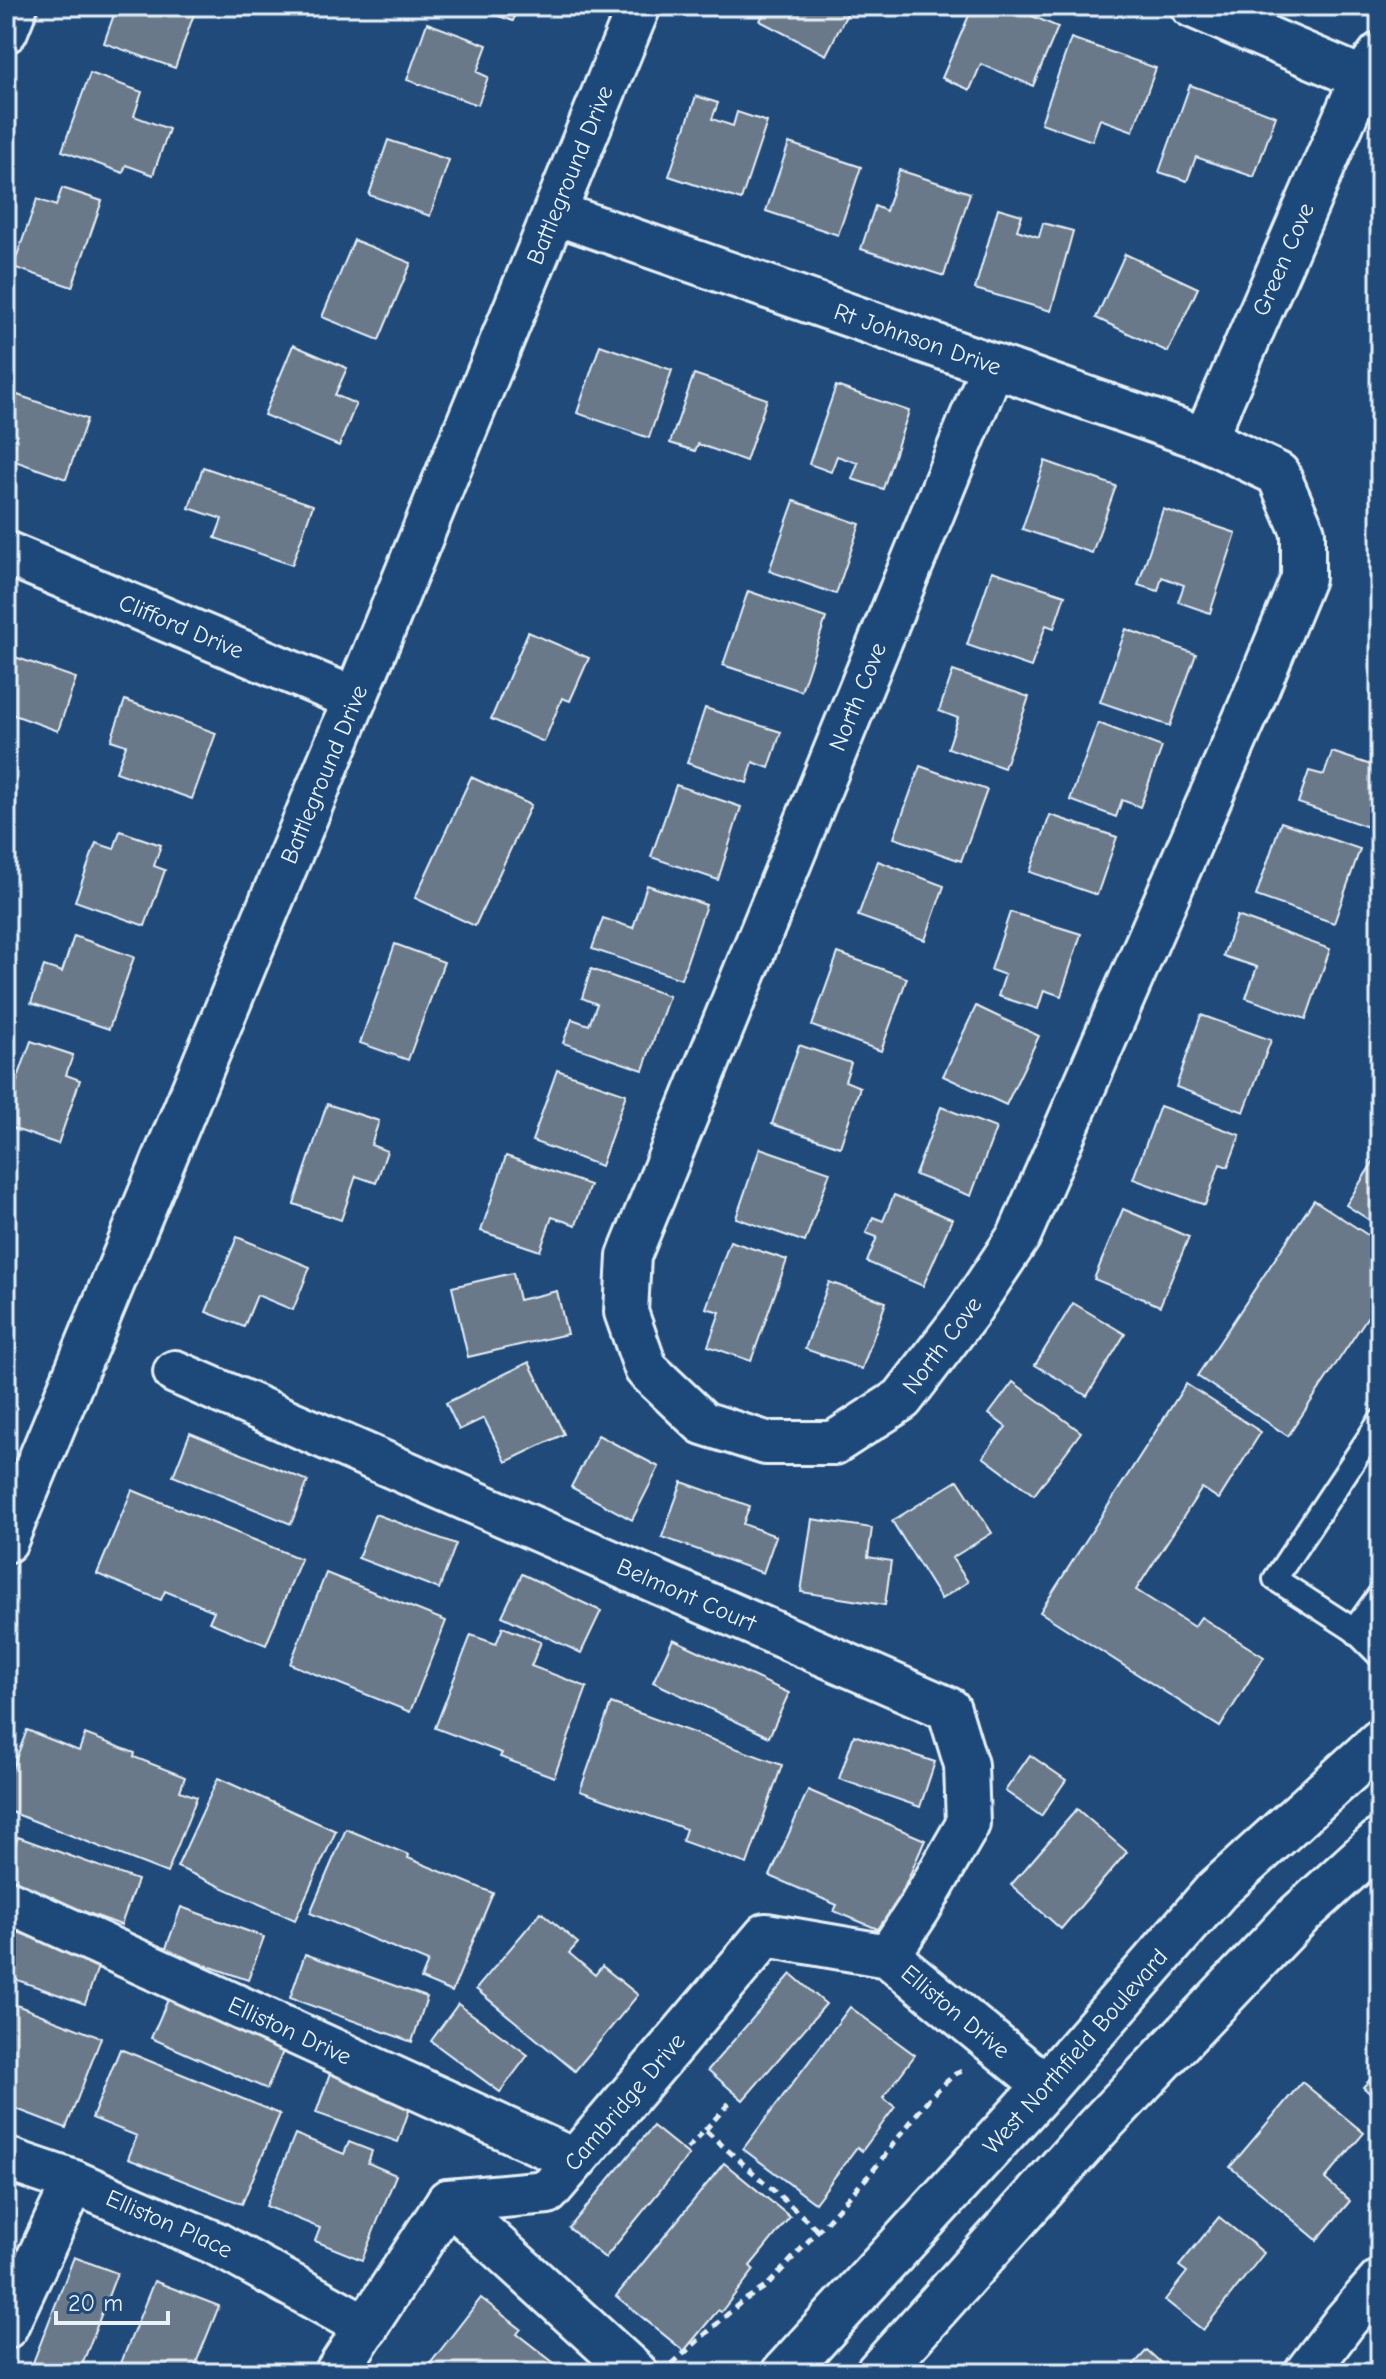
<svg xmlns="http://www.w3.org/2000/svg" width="1386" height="2379" font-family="'Comic Neue',sans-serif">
	<rect width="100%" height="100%" fill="#1f4a7a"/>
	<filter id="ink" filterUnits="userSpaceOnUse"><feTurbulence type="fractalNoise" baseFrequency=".0125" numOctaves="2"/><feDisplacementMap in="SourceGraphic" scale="16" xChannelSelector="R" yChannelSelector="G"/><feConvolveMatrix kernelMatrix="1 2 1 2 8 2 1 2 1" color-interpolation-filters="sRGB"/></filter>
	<g filter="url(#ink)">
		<g fill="#6b7989" stroke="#e8f1f8" stroke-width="2">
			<polygon points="117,6 182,6 195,11 175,68 104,43"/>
			<polygon points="470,6 518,6 513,21"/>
			<polygon points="767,6 851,6 826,55 760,21"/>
			<polygon points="973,6 1009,6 1058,27 1033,86 981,64 970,90 942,78"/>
			<polygon points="427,23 487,45 477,72 488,77 478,105 407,80"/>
			<polygon points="1071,38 1156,68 1133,131 1100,119 1092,141 1041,123"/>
			<polygon points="90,73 142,92 134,116 169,129 153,175 126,165 123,173 62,151"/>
			<polygon points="1190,85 1276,116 1254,177 1196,157 1187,181 1159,172"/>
			<polygon points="696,96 718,103 712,119 733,126 737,112 767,122 741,200 669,176"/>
			<polygon points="388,140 449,160 430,216 369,195"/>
			<polygon points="789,143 861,167 838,235 766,211"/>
			<polygon points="899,170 970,193 944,276 861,249 875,206 886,211"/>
			<polygon points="62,188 102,201 72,287 13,267 37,199 56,206"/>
			<polygon points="998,208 1022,215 1017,230 1039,237 1043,223 1073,231 1051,311 975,289"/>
			<polygon points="354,240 411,263 379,340 322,317"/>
			<polygon points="1125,254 1198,288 1168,352 1096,318"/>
			<polygon points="293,345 347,368 335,395 356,404 339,446 264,415"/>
			<polygon points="600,345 672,370 649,438 577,413"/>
			<polygon points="694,374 767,399 746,461 698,444 695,451 670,443"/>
			<polygon points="836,386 909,411 883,489 852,479 858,463 837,456 831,472 809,464"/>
			<polygon points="6,391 87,419 66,479 9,459 15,444 6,441"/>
			<polygon points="1045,461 1116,486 1092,553 1022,529"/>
			<polygon points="203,467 313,505 292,565 215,538 222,519 189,508"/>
			<polygon points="794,501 860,524 836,594 769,571"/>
			<polygon points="1163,509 1236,533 1210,613 1178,602 1184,585 1162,577 1158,591 1138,585"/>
			<polygon points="992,571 1065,595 1054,628 1046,625 1031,667 967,645"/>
			<polygon points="748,591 826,618 801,691 723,665"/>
			<polygon points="1126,629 1196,654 1170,726 1100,702"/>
			<polygon points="528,632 589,658 570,701 562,698 544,742 491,719"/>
			<polygon points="6,654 76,678 58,731 6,712"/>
			<polygon points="953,671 1029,697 1004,768 948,748 958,718 939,711"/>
			<polygon points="125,700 216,733 192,799 116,772 126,745 111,740"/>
			<polygon points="705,708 781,732 769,768 753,762 747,783 687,763"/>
			<polygon points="1098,723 1162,747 1140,807 1122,800 1116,817 1070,800"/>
			<polygon points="1332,752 1380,768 1380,802 1371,828 1298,803 1309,771 1324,775"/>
			<polygon points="920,766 987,790 961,861 894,838"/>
			<polygon points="471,777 531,805 475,926 415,898"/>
			<polygon points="676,785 741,807 718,880 651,857"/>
			<polygon points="1050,815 1117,837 1097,895 1030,872"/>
			<polygon points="1281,822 1360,849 1334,923 1256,896"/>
			<polygon points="120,831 161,845 154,866 165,870 145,926 75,901 96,843 114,849"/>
			<polygon points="878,861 944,886 925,940 858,916"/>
			<polygon points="647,885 706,905 681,979 592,949 603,918 633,928"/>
			<polygon points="1010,912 1081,934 1061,996 1044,990 1038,1009 998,996 1005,975 991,970"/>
			<polygon points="1237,916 1330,949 1306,1019 1246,998 1257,967 1223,956"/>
			<polygon points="74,936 134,957 109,1029 31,1003 44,966 62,972"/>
			<polygon points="395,944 444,962 408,1060 360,1043"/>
			<polygon points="838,953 907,978 881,1051 812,1026"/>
			<polygon points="591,969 669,996 643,1070 563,1043 572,1019 589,1025 597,1004 582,998"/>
			<polygon points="976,1006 1039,1036 1006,1105 943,1076"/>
			<polygon points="1201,1015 1271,1040 1244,1112 1176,1087"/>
			<polygon points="31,1041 73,1055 66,1075 80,1080 58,1144 6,1126 6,1112"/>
			<polygon points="799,1045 851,1063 845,1081 860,1087 840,1147 772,1124"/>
			<polygon points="557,1070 626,1094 601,1166 532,1141"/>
			<polygon points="327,1104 379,1121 371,1145 387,1151 376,1183 356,1176 341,1220 294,1204"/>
			<polygon points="1160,1106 1240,1135 1228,1167 1220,1164 1205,1205 1133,1179"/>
			<polygon points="941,1107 996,1128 971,1196 915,1175"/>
			<polygon points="760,1148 830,1172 805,1242 736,1218"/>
			<polygon points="1380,1151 1380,1227 1346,1205"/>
			<polygon points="506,1156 590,1185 576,1225 552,1217 540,1251 481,1231"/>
			<polygon points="894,1195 952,1219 923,1286 867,1262 877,1237 866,1233 873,1217 883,1221"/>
			<polygon points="1314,1200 1380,1243 1380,1298 1288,1436 1197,1376"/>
			<polygon points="1123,1209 1189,1237 1160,1306 1094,1279"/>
			<polygon points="237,1237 310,1267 293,1310 257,1295 244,1327 206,1312"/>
			<polygon points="730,1241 787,1260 751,1361 708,1346 720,1312 706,1308"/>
			<polygon points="513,1273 519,1300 557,1291 567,1334 468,1357 452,1287"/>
			<polygon points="829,1282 886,1302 862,1369 805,1349"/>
			<polygon points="1073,1303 1125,1334 1087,1396 1035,1365"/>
			<polygon points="529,1362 564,1434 506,1462 484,1418 459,1430 446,1403"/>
			<polygon points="1013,1382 1081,1432 1034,1495 983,1457 1006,1427 989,1414"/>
			<polygon points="1186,1384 1261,1432 1219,1499 1202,1488 1136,1590 1194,1627 1201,1617 1264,1657 1220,1727 1040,1612"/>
			<polygon points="190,1433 308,1481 291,1524 173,1476"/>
			<polygon points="598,1435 659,1467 632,1520 571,1487"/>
			<polygon points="958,1480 992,1533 952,1558 968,1582 941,1599 892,1521"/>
			<polygon points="682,1482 750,1506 743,1524 776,1536 763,1573 662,1537"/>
			<polygon points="132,1490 301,1559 266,1645 209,1622 214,1611 165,1591 161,1600 97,1574"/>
			<polygon points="375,1514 456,1544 439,1589 358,1558"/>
			<polygon points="812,1519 872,1528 868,1557 891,1561 885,1605 801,1592"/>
			<polygon points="326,1573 446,1621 410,1712 290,1664"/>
			<polygon points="522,1574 601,1611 581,1653 502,1616"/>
			<polygon points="503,1627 541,1642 531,1666 587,1687 554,1777 500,1757 502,1753 435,1728 471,1635 496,1644"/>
			<polygon points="673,1639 789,1693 769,1737 653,1682"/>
			<polygon points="611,1703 782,1765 747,1864 682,1841 686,1829 580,1791"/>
			<polygon points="27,1730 79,1751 85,1734 135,1753 134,1757 185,1777 180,1791 197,1797 167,1873 6,1810 6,1785"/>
			<polygon points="854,1735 935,1762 920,1807 839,1779"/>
			<polygon points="1030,1755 1066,1780 1041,1816 1005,1791"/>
			<polygon points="218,1778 336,1831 295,1920 177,1867"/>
			<polygon points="808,1790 925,1840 885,1932 834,1911 837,1905 770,1876"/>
			<polygon points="1077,1809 1127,1852 1061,1929 1011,1885"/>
			<polygon points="346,1829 409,1855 408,1858 493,1893 452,1992 421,1979 428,1962 310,1913"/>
			<polygon points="18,1837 137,1880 121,1925 6,1883 6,1871"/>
			<polygon points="181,1907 264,1937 248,1980 165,1951"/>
			<polygon points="541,1912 578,1943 569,1953 595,1975 602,1966 638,1995 575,2071 476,1989"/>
			<polygon points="6,1928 100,1961 85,2004 6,1976"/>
			<polygon points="305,1954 427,1997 412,2042 290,1998"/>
			<polygon points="791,1974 826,2004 743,2100 708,2070"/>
			<polygon points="170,1995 285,2047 267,2089 151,2038"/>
			<polygon points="6,2001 101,2038 66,2128 6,2105"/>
			<polygon points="458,2004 528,2055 500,2092 431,2041"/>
			<polygon points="850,2007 915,2055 883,2098 895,2107 862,2151 857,2147 815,2203 743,2149"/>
			<polygon points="120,2049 280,2114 242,2204 128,2159 137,2136 92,2118"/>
			<polygon points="1380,2069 1380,2103 1363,2087"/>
			<polygon points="331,2070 413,2099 398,2142 316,2113"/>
			<polygon points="1302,2082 1364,2133 1325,2179 1350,2201 1317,2240 1230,2167"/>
			<polygon points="653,2126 689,2155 605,2258 569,2228"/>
			<polygon points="295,2134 344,2154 349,2142 372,2151 368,2163 396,2175 362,2260 315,2241 320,2228 266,2206"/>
			<polygon points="724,2163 790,2217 750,2266 754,2270 721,2312 718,2310 684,2351 616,2296"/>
			<polygon points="1219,2217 1264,2253 1203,2330 1165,2300 1187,2272 1179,2266"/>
			<polygon points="74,2257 117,2273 79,2373 29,2373"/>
			<polygon points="154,2281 219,2306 192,2373 117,2373"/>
			<polygon points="481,2298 521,2329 517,2334 558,2366 553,2373 440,2373 429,2365"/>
			<polygon points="1147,2350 1172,2373 1126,2373"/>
		</g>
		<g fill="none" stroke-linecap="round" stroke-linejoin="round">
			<g stroke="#e8f1f8" stroke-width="28">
				<g id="service">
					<polyline points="1380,1421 1275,1579 1354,1630 1380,1656"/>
					<polyline points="1354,1630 1380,1594"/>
				</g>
			</g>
			<g stroke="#e8f1f8" stroke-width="48">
				<g id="minor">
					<polyline points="1192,6 1362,78"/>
					<polyline points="6,31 16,6"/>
					<path id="s1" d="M555,213L1205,439L1278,474L1303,532V578L1249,709L1019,1236L967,1314L902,1399L834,1443H766L703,1423L646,1369L626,1312L629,1256L993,365"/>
					<path id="s2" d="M1205,439L1362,78L1380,54"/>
					<path id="s3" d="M6,553L355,699"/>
					<path id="s4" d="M175,1372L949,1709L966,1765L968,1824L919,1909L888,1956"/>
					<path id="s5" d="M6,1541L355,699L639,6"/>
					<path id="s6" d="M6,1901L574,2160"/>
					<path id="s7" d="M6,2159L74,2182L215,2243L367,2327"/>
					<polyline points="448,2201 636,2373"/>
					<polyline points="6,2327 74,2182"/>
					<path id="s8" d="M336,2373L448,2201L548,2192L766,1935L888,1956L1046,2086"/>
					<polyline points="1306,2373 1346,2320 1380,2281"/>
				</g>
			</g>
			<g stroke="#e8f1f8" stroke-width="50">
				<g id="secondary">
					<path id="s9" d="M784,2373L1046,2086L1217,1890L1380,1742"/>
					<polyline points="878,2373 1097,2128 1299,1915 1380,1841"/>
				</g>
			</g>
			<g stroke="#e8f1f8" stroke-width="5" stroke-dasharray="8 6" stroke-linecap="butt">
				<polyline points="705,2130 731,2101"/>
				<polyline points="687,2149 705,2130 818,2230"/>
				<polyline points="672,2364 740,2303 767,2286 871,2173 930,2097 955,2074 965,2070"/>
			</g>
			<use href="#service" stroke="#1f4a7a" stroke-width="22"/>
			<use href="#minor" stroke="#1f4a7a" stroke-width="42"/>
			<use href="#secondary" stroke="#1f4a7a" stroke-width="44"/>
		</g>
	</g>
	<g text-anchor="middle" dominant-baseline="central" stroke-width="7" stroke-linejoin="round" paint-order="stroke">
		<g font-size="24" fill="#e8f1f8" stroke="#1f4a7a">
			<text stroke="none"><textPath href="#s5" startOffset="1478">Battleground Drive</textPath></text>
			<text stroke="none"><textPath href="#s2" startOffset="196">Green Cove</textPath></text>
			<text stroke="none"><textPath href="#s1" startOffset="384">Rt Johnson Drive</textPath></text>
			<text stroke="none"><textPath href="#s3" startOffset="190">Clifford Drive</textPath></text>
			<text stroke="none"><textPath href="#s1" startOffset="2810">North Cove</textPath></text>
			<text stroke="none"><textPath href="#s5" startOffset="830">Battleground Drive</textPath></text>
			<text transform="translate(942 1345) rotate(-53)">North Cove</text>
			<text stroke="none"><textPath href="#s4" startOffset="558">Belmont Court</textPath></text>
			<text stroke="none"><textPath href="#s8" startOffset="854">Elliston Drive</textPath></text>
			<text stroke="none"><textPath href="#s6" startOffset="312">Elliston Drive</textPath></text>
			<text stroke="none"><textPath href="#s9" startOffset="434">West Northfield Boulevard</textPath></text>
			<text stroke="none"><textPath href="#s8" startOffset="424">Cambridge Drive</textPath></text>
			<text stroke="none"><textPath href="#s7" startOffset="176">Elliston Place</textPath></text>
		</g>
	</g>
	<rect width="1386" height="2379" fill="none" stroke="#1f4a7a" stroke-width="32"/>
	<rect x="16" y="16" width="1354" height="2347" fill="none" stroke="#e8f1f8" stroke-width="3" filter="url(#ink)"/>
	<path d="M56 2311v12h112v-12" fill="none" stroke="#e8f1f8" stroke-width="4"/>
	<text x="68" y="2311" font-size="24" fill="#e8f1f8" stroke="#1f4a7a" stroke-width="6" paint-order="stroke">20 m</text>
</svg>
